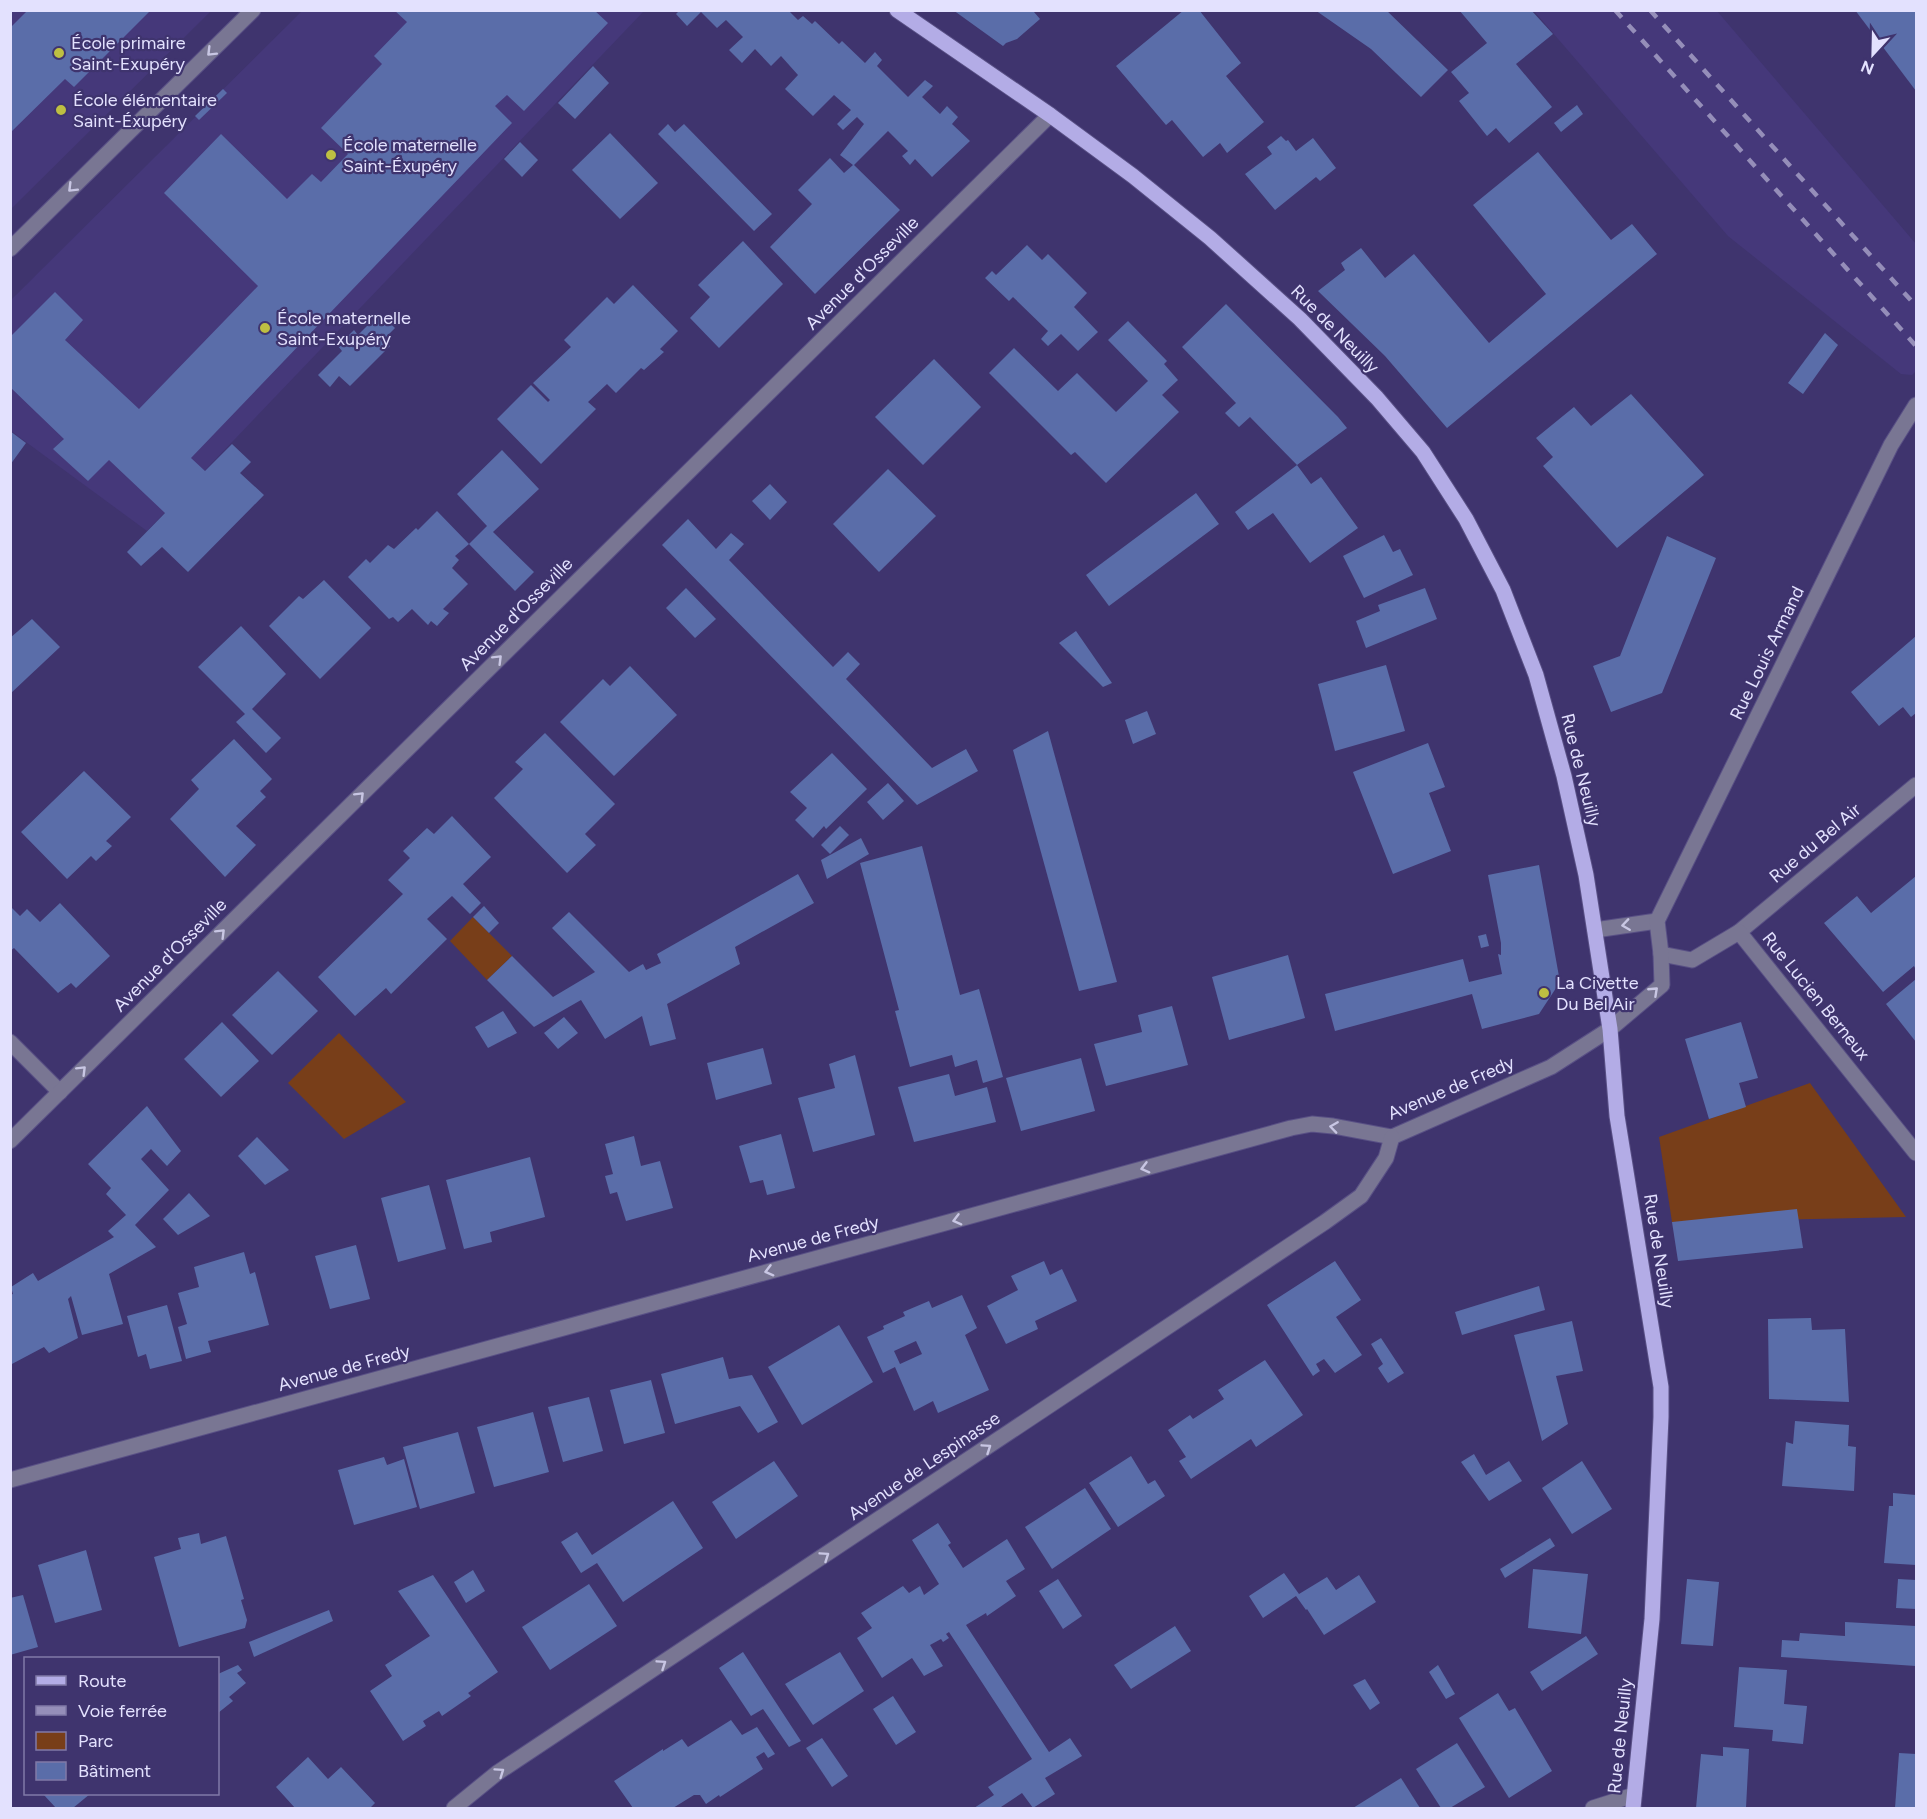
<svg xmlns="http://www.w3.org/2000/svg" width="1927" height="1819" font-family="Figtree,sans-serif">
	<rect width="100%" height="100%" fill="#3f346e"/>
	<g fill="#45387a">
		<polygon points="11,11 211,11 11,209"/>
		<polygon points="302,11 644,11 147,531 11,431 11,300"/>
		<polygon points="1534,11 1717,11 1916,244 1916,371 1912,375 1901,374 1728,236"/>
	</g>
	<g fill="#783e19">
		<polygon points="473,917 512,956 487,980 450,941"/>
		<polygon points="339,1033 406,1102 344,1139 288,1083"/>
		<polygon points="1810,1083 1906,1217 1672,1222 1659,1137"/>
	</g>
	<g fill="#5a6da9" fill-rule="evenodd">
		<polygon points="28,10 151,10 74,87 65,79 10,133 10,28"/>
		<polygon points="394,10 594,10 608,23 524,111 507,95 495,106 512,123 191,458 205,471 232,444 251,462 240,473 264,495 188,572 162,547 141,566 127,552 165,513 109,460 88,481 53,449 64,439 10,387 10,337 55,292 83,320 65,340 139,409 258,286 164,193 221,134 287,199 312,174 321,182 348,154 321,128 382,64 374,56 407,22"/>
		<polygon points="680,10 788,10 798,20 803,16 812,24 815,21 839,44 842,41 865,63 875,52 882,60 877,66 908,97 925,80 933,86 922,97 940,114 947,106 958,117 952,124 970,141 932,177 915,159 910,165 902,156 908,151 888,131 854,165 900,210 815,294 770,247 812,204 798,190 830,158 844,173 853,165 840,155 864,124 857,117 843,130 837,124 851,110 834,95 813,116 785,89 798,75 781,56 771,66 755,49 742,63 729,50 743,37 726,20 717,28 701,12 687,26 676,14"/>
		<polygon points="953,10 1035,10 1034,12 1040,19 1017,39 1006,43 1003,46"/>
		<polygon points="1184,10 1199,10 1241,63 1226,76 1264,122 1227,153 1220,143 1203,157 1172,120 1166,125 1116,66"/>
		<polygon points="1315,10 1386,10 1448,70 1421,97 1371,49"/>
		<polygon points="1459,10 1531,10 1553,34 1516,64 1552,107 1509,143 1496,128 1487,136 1459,101 1469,93 1451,72 1487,43"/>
		<polygon points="1855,10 1916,10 1916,91"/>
		<polygon points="593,66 609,83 575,119 558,103"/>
		<polygon points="223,89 227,93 199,120 195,116"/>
		<polygon points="1577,105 1583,114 1561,132 1554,123"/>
		<polygon points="668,124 675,132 684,124 772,214 754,231 658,134"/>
		<polygon points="610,133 658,183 620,219 572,170"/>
		<polygon points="1281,136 1286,141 1288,140 1296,151 1313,138 1336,168 1320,181 1316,177 1275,210 1245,174 1272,154 1267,147"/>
		<polygon points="520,142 538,160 522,177 504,159"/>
		<polygon points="1538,152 1611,240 1632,224 1657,254 1447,428 1385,356 1318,291 1345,270 1341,263 1361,248 1385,278 1414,254 1489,343 1546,294 1473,205"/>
		<polygon points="743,241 783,284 719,348 690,318 710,297 698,285"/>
		<polygon points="1027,245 1042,260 1048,254 1087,293 1074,307 1098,332 1078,351 1061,334 1048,346 1041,339 1048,331 1013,297 1009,301 985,278 992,271 996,275"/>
		<polygon points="633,285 678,331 660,349 664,352 644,370 641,368 616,393 607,384 588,402 596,409 541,464 497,419 531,385 548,402 550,400 533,383 571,347 564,340 607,297 614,304"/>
		<polygon points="1226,304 1338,417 1347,428 1297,465 1311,484 1321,477 1358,528 1310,563 1273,513 1248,530 1235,512 1297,465 1250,417 1239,427 1225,413 1236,403 1182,347"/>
		<polygon points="380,313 395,328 383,340 390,346 350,386 339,376 330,387 318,375 342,351 338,346 354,330 358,335"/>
		<polygon points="1128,321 1167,361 1164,364 1178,380 1162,395 1179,412 1106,483 1075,452 1071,455 989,373 1014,348 1058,391 1077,373 1116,412 1148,381 1108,340"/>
		<polygon points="1825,333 1838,345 1803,394 1788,383"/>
		<polygon points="934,359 981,407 923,465 875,417"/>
		<polygon points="1631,394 1704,475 1617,548 1543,466 1553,457 1536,438 1574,407 1591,426"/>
		<polygon points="10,431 26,443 10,465"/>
		<polygon points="502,450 539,489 493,532 534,572 515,591 469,544 455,556 459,560 452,568 468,584 443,609 449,613 437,626 431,621 428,625 412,609 398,622 393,617 389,619 348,577 366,559 370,563 388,545 394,549 416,528 418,530 437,511 469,544 487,526 457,494"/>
		<polygon points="888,469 936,516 879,572 833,524"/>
		<polygon points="770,484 787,502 770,520 752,501"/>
		<polygon points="1196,493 1219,524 1109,606 1086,575"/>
		<polygon points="688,519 716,549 731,533 744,544 729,560 833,667 848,652 860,664 846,679 932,768 966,749 978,771 917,805 662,545"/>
		<polygon points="1384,535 1393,552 1400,549 1413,575 1364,598 1343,556"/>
		<polygon points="1667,536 1716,558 1662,693 1611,712 1593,666 1620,656"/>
		<polygon points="324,580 371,628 320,679 269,626 299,596 303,599"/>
		<polygon points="686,588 716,619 695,638 666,608"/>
		<polygon points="1425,588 1437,619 1366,648 1356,621 1380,611 1378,605"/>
		<polygon points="32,619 60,647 10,694 10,638"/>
		<polygon points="241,626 286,674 252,709 281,738 266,753 236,722 245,714 198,667"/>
		<polygon points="1076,631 1112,683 1103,687 1059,643"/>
		<polygon points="1916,636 1916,713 1911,717 1903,707 1879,726 1851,692"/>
		<polygon points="1386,665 1405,731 1335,751 1318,684"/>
		<polygon points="630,666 677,715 614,776 560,722 603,679 610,686"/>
		<polygon points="1147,711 1156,734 1133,744 1125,720"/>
		<polygon points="1048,731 1117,982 1079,991 1013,750"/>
		<polygon points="545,733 615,804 585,834 596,845 567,873 494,798 523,769 515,762"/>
		<polygon points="234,739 272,779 260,791 266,797 236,826 256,845 225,877 170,819 199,789 191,780"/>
		<polygon points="1428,743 1445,787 1429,793 1451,851 1393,874 1353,772"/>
		<polygon points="832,753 867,789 826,829 824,826 813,838 795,820 807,808 790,792"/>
		<polygon points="84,771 131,817 106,841 112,846 96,861 91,856 67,879 21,832"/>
		<polygon points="888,783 904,801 883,820 867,802"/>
		<polygon points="452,816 491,857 463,884 481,903 470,914 452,896 427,919 447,939 391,994 386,988 355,1016 318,977 403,894 388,880 410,858 403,851 427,828 434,834"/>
		<polygon points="840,826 849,835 830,854 821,845"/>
		<polygon points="861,838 869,854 827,879 821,860"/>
		<polygon points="922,846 960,995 979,989 1003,1077 983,1083 977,1060 955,1067 952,1055 910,1067 895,1011 899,1010 860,863"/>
		<polygon points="1539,865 1560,982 1539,1014 1482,1029 1472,994 1335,1031 1325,994 1463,959 1469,982 1502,974 1498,954 1501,955 1501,943 1488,875"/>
		<polygon points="798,874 814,903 735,947 740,964 667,1004 676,1039 650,1046 642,1016 605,1039 581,1000 534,1027 487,980 512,956 553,997 595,972 552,928 569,912 629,972 643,964 646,970 661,963 657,954"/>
		<polygon points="1916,876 1916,970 1914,966 1883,992 1824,923 1857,896 1871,913"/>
		<polygon points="60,903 110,956 76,988 71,983 58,993 14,948 10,951 10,906 20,916 27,909 40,922"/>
		<polygon points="484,906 499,923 489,933 473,917"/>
		<polygon points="1486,934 1489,946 1481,948 1478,936"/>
		<polygon points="1288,955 1305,1018 1229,1040 1212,977"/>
		<polygon points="278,971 318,1011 272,1055 232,1015"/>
		<polygon points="1916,979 1916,1042 1886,1004"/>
		<polygon points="1172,1006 1188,1065 1106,1086 1094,1044 1142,1032 1138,1015"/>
		<polygon points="503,1011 517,1033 488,1048 475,1027"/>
		<polygon points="564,1017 578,1033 558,1049 544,1033"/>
		<polygon points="222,1022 259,1061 221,1097 184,1059"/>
		<polygon points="1741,1022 1758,1078 1739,1083 1746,1107 1709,1119 1685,1039"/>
		<polygon points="763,1048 772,1084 716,1100 707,1063"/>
		<polygon points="855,1055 875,1135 813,1152 798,1098 835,1088 829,1064"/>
		<polygon points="1081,1058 1095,1111 1021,1131 1006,1078"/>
		<polygon points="949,1074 955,1096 987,1087 996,1122 914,1142 898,1087"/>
		<polygon points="147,1106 181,1151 167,1166 151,1149 141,1159 169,1190 135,1225 156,1247 109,1274 123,1324 82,1335 71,1296 68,1299 78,1338 49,1353 44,1347 10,1365 10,1295 13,1294 11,1287 33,1273 38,1281 114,1237 108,1231 126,1215 106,1194 111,1188 88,1164"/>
		<polygon points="781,1134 795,1188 767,1195 763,1180 750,1183 739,1146"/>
		<polygon points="634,1136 641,1166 660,1161 673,1208 626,1221 617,1192 610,1194 605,1176 613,1174 605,1144"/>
		<polygon points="257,1137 289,1170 265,1185 238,1156"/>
		<polygon points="530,1157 545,1217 490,1232 492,1242 464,1249 446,1180"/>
		<polygon points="429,1185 446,1249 398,1262 381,1198"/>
		<polygon points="189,1193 210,1216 178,1235 163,1219"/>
		<polygon points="1797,1209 1803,1248 1678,1261 1672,1222"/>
		<polygon points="356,1245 370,1299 330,1309 315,1256"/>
		<polygon points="244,1252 250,1274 255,1272 269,1325 208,1341 211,1352 186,1359 178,1327 187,1324 178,1293 199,1287 194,1267"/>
		<polygon points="1044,1261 1050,1275 1062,1269 1077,1301 1035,1321 1038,1329 1006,1344 987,1306 1018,1290 1011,1276"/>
		<polygon points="1335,1261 1361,1300 1336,1317 1362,1355 1335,1373 1324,1359 1316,1364 1320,1371 1313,1376 1267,1305"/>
		<polygon points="1539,1286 1545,1310 1462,1335 1455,1312"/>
		<path d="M962,1295L977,1328L965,1335L989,1390L938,1413L933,1401L914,1411L895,1367L883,1373L867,1337L884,1329L883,1326L905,1316L903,1312L929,1301L932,1308ZM916,1341L922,1354L900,1364L894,1351Z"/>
		<polygon points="167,1305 182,1361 150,1369 146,1354 138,1357 127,1316"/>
		<polygon points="1811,1318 1812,1330 1845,1329 1849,1402 1769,1399 1768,1319"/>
		<polygon points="1572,1321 1583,1371 1556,1376 1568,1424 1542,1441 1514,1335"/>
		<polygon points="839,1325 873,1382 802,1425 768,1367"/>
		<polygon points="1381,1338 1404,1373 1388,1383 1378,1368 1383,1364 1371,1344"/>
		<polygon points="723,1357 729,1379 752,1375 778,1422 758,1433 740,1406 675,1424 661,1374"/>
		<polygon points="1265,1360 1303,1415 1256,1447 1251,1439 1191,1479 1179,1461 1186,1457 1168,1430 1190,1415 1193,1419 1224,1399 1218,1390"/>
		<polygon points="651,1380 665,1433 624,1444 610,1390"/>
		<polygon points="589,1397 603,1451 563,1462 548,1407"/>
		<polygon points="533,1412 549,1472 494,1487 477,1427"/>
		<polygon points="1795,1421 1849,1425 1848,1446 1856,1447 1854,1491 1782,1486 1786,1442 1793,1444"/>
		<polygon points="458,1432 475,1493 420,1509 403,1447"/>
		<polygon points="1474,1454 1486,1475 1509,1461 1522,1481 1489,1501 1461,1462"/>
		<polygon points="1131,1456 1148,1484 1155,1480 1165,1496 1118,1527 1089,1483"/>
		<polygon points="384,1457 387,1465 404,1459 417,1507 354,1525 338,1470"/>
		<polygon points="774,1461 798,1496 736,1539 712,1502"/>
		<polygon points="1582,1461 1612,1509 1572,1534 1542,1488"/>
		<polygon points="1085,1488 1111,1529 1052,1569 1025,1527"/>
		<polygon points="1893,1493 1916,1495 1916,1565 1884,1563 1889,1506 1893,1506"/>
		<polygon points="673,1501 703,1548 623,1602 597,1563 581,1573 561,1542 577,1532 592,1555"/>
		<polygon points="938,1523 951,1543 948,1545 963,1568 1007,1539 1025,1569 1006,1581 1016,1596 987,1616 986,1613 966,1625 1049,1752 1070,1738 1082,1756 1045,1778 1055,1794 1033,1808 1022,1793 1001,1807 1002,1808 974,1808 994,1795 988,1787 1032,1759 949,1632 946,1634 949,1638 943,1642 941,1639 930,1645 943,1666 924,1676 912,1658 882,1678 857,1638 872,1628 861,1613 903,1586 909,1593 920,1586 924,1595 939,1584 912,1540"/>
		<polygon points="199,1533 201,1544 226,1536 244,1599 241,1600 247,1620 245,1628 179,1647 154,1557 181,1549 178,1538"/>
		<polygon points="1550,1538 1555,1546 1505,1578 1500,1569"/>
		<polygon points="86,1550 102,1610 55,1623 38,1565"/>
		<polygon points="1533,1569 1588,1574 1581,1634 1528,1628"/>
		<polygon points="473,1570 485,1591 466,1603 454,1582"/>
		<polygon points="1284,1573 1299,1594 1327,1577 1336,1590 1359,1575 1376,1602 1324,1635 1307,1609 1306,1610 1296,1596 1263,1618 1249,1596"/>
		<polygon points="433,1575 498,1672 468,1693 471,1696 442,1716 439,1711 423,1721 426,1726 403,1741 370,1691 392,1676 385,1665 430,1636 398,1591"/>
		<polygon points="1058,1579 1082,1616 1063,1629 1039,1591"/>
		<polygon points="1687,1579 1719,1582 1713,1646 1681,1644"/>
		<polygon points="1898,1579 1916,1580 1916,1609 1896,1608"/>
		<polygon points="589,1584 617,1626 550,1670 522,1627"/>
		<polygon points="23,1595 38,1647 10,1655 10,1598"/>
		<polygon points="329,1610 333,1621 254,1657 249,1642"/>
		<polygon points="1845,1622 1916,1626 1916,1666 1781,1657 1782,1640 1799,1641 1800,1633 1845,1636"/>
		<polygon points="1175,1626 1191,1651 1131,1689 1114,1665"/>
		<polygon points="1586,1636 1598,1654 1542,1691 1530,1672"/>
		<polygon points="743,1652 801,1741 789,1747 763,1709 751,1716 719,1668"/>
		<polygon points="840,1652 864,1691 813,1725 785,1684"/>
		<polygon points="238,1665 242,1670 237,1673 246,1683 229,1697 233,1701 218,1713 218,1674"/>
		<polygon points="1438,1665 1455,1694 1446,1699 1429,1672"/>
		<polygon points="1739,1667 1787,1670 1784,1704 1807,1706 1803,1744 1772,1741 1773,1730 1734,1727"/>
		<polygon points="1365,1679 1380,1703 1370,1710 1353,1685"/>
		<polygon points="1498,1693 1509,1711 1515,1708 1552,1771 1509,1798 1459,1718"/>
		<polygon points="893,1696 916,1732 896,1745 873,1709"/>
		<polygon points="731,1720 742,1735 757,1727 775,1754 768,1758 764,1752 756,1757 763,1769 720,1797 719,1795 706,1804 700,1795 694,1795 673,1808 633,1808 614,1781 663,1749 663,1751 682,1739 688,1747"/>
		<polygon points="822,1738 848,1776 832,1787 806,1748"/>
		<polygon points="1457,1743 1485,1787 1450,1808 1441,1808 1416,1769"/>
		<polygon points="1723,1747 1749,1749 1746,1808 1696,1808 1701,1754 1723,1756"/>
		<polygon points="1899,1753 1916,1754 1916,1808 1895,1808"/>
		<polygon points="308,1757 328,1779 341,1767 375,1803 370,1808 295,1808 276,1787"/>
		<polygon points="1401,1778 1420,1808 1353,1808"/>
		<polygon points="43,1794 90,1794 73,1808 56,1808"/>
	</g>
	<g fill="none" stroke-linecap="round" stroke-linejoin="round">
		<g stroke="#595085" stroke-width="17">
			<g id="minor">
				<polyline points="10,249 253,10"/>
				<polyline points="1595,930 1657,921"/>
				<polyline points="1739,932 1916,785"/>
				<polyline points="1661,954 1692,960 1739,932 1916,1153"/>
				<polyline points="10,1042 60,1092"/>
				<polyline points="10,1141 1050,115"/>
				<polyline points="10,1480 1291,1128 1312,1124 1333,1126 1392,1137 1551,1067 1610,1029 1662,985 1661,954 1657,921 1891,445 1916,405"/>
				<polyline points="454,1808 497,1773 1325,1222 1361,1196 1386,1158 1392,1137"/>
				<polyline points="1593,1808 1634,1795"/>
			</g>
		</g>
		<g stroke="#595085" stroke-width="17">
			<polyline id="major" points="897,10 1050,115 1133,176 1210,238 1300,319 1377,398 1423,452 1466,519 1503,590 1536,675 1564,776 1586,875 1610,1029 1617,1116 1661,1387 1661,1417 1652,1619 1633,1808"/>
		</g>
		<use href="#minor" stroke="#797693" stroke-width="15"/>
		<use href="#major" stroke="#b3ace6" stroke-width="15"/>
		<g stroke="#958eb9" stroke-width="4.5" stroke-dasharray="10 10" stroke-linecap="butt">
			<polyline points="1615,10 1916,346"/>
			<polyline points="1650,10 1916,306"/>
		</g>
	</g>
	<defs><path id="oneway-chevron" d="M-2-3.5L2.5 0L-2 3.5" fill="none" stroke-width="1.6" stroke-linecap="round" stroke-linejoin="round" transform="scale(1.5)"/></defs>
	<g stroke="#c8c6e3">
		<use href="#oneway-chevron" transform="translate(211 52) rotate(135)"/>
		<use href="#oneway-chevron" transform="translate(72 188) rotate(135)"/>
		<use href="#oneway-chevron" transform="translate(498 659) rotate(-45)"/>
		<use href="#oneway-chevron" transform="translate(360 796) rotate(-45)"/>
		<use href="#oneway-chevron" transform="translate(1626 925) rotate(172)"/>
		<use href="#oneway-chevron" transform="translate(221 933) rotate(-45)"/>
		<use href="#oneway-chevron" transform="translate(1654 991) rotate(-43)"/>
		<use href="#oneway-chevron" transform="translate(82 1070) rotate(-45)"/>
		<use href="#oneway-chevron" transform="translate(1334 1127) rotate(-172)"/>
		<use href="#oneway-chevron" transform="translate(1145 1168) rotate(165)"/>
		<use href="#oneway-chevron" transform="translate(957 1220) rotate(165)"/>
		<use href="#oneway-chevron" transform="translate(769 1271) rotate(165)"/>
		<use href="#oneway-chevron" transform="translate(987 1448) rotate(-34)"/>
		<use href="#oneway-chevron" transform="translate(825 1556) rotate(-34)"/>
		<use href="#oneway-chevron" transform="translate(662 1664) rotate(-34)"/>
		<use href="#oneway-chevron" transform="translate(500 1772) rotate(-35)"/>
	</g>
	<g fill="#bebf42" stroke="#3f346e" stroke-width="2">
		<circle cx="59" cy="53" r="6"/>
		<circle cx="61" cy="110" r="6"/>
		<circle cx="331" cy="155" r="6"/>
		<circle cx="265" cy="328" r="6"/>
		<circle cx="1544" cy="993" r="6"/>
	</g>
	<g text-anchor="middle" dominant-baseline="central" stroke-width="4.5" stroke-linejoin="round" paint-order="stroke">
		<g font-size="18" fill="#e3e1fe" stroke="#3f346e" text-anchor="start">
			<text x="71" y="43">École primaire<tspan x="71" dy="21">Saint-Exupéry</tspan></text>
			<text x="73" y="100">École élémentaire<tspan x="73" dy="21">Saint-Éxupéry</tspan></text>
			<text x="343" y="145">École maternelle<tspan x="343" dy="21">Saint-Éxupéry</tspan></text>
			<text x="277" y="318">École maternelle<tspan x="277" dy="21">Saint-Exupéry</tspan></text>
			<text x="1556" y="983">La Civette<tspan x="1556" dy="21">Du Bel Air</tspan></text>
		</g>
		<g font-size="18" fill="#e3e1fe" stroke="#3f346e">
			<text transform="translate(862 273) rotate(-45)">Avenue d'Osseville</text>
			<text transform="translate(1335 329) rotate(45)">Rue de Neuilly</text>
			<text transform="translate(516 614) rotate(-45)">Avenue d'Osseville</text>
			<text transform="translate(1767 653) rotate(-64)">Rue Louis Armand</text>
			<text transform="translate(1581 770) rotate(76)">Rue de Neuilly</text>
			<text transform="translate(1815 843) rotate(-40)">Rue du Bel Air</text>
			<text transform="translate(170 955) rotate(-45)">Avenue d'Osseville</text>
			<text transform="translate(1816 996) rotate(51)">Rue Lucien Berneux</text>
			<text transform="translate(1451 1088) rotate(-23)">Avenue de Fredy</text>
			<text transform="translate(813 1239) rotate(-15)">Avenue de Fredy</text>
			<text transform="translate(1659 1251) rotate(81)">Rue de Neuilly</text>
			<text transform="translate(344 1368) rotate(-15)">Avenue de Fredy</text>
			<text transform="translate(924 1466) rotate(-34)">Avenue de Lespinasse</text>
			<text transform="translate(1620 1736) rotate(-84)">Rue de Neuilly</text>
		</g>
	</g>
	<rect width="1927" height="1819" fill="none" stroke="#e3e1fe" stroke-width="24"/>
	<rect x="24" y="1657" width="195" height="138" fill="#3f346e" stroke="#8179a8" stroke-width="1.5"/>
	<rect x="36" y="1676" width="30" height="9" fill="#b3ace6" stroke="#8179a8" stroke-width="1.5"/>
	<text x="78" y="1687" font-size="18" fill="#e3e1fe">Route</text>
	<rect x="36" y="1706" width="30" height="9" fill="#958eb9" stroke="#8179a8" stroke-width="1.5"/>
	<text x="78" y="1717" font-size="18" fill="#e3e1fe">Voie ferrée</text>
	<rect x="36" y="1732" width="30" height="18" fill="#783e19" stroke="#8179a8" stroke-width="1.5"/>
	<text x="78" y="1747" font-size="18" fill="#e3e1fe">Parc</text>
	<rect x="36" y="1762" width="30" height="18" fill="#5a6da9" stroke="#8179a8" stroke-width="1.5"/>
	<text x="78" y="1777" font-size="18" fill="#e3e1fe">Bâtiment</text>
	<g transform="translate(1873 54) rotate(202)" stroke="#3f346e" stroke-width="4.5" paint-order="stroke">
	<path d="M0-4.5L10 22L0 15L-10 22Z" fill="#e3e1fe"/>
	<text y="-9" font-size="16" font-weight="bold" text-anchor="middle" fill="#e3e1fe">N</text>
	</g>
</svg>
